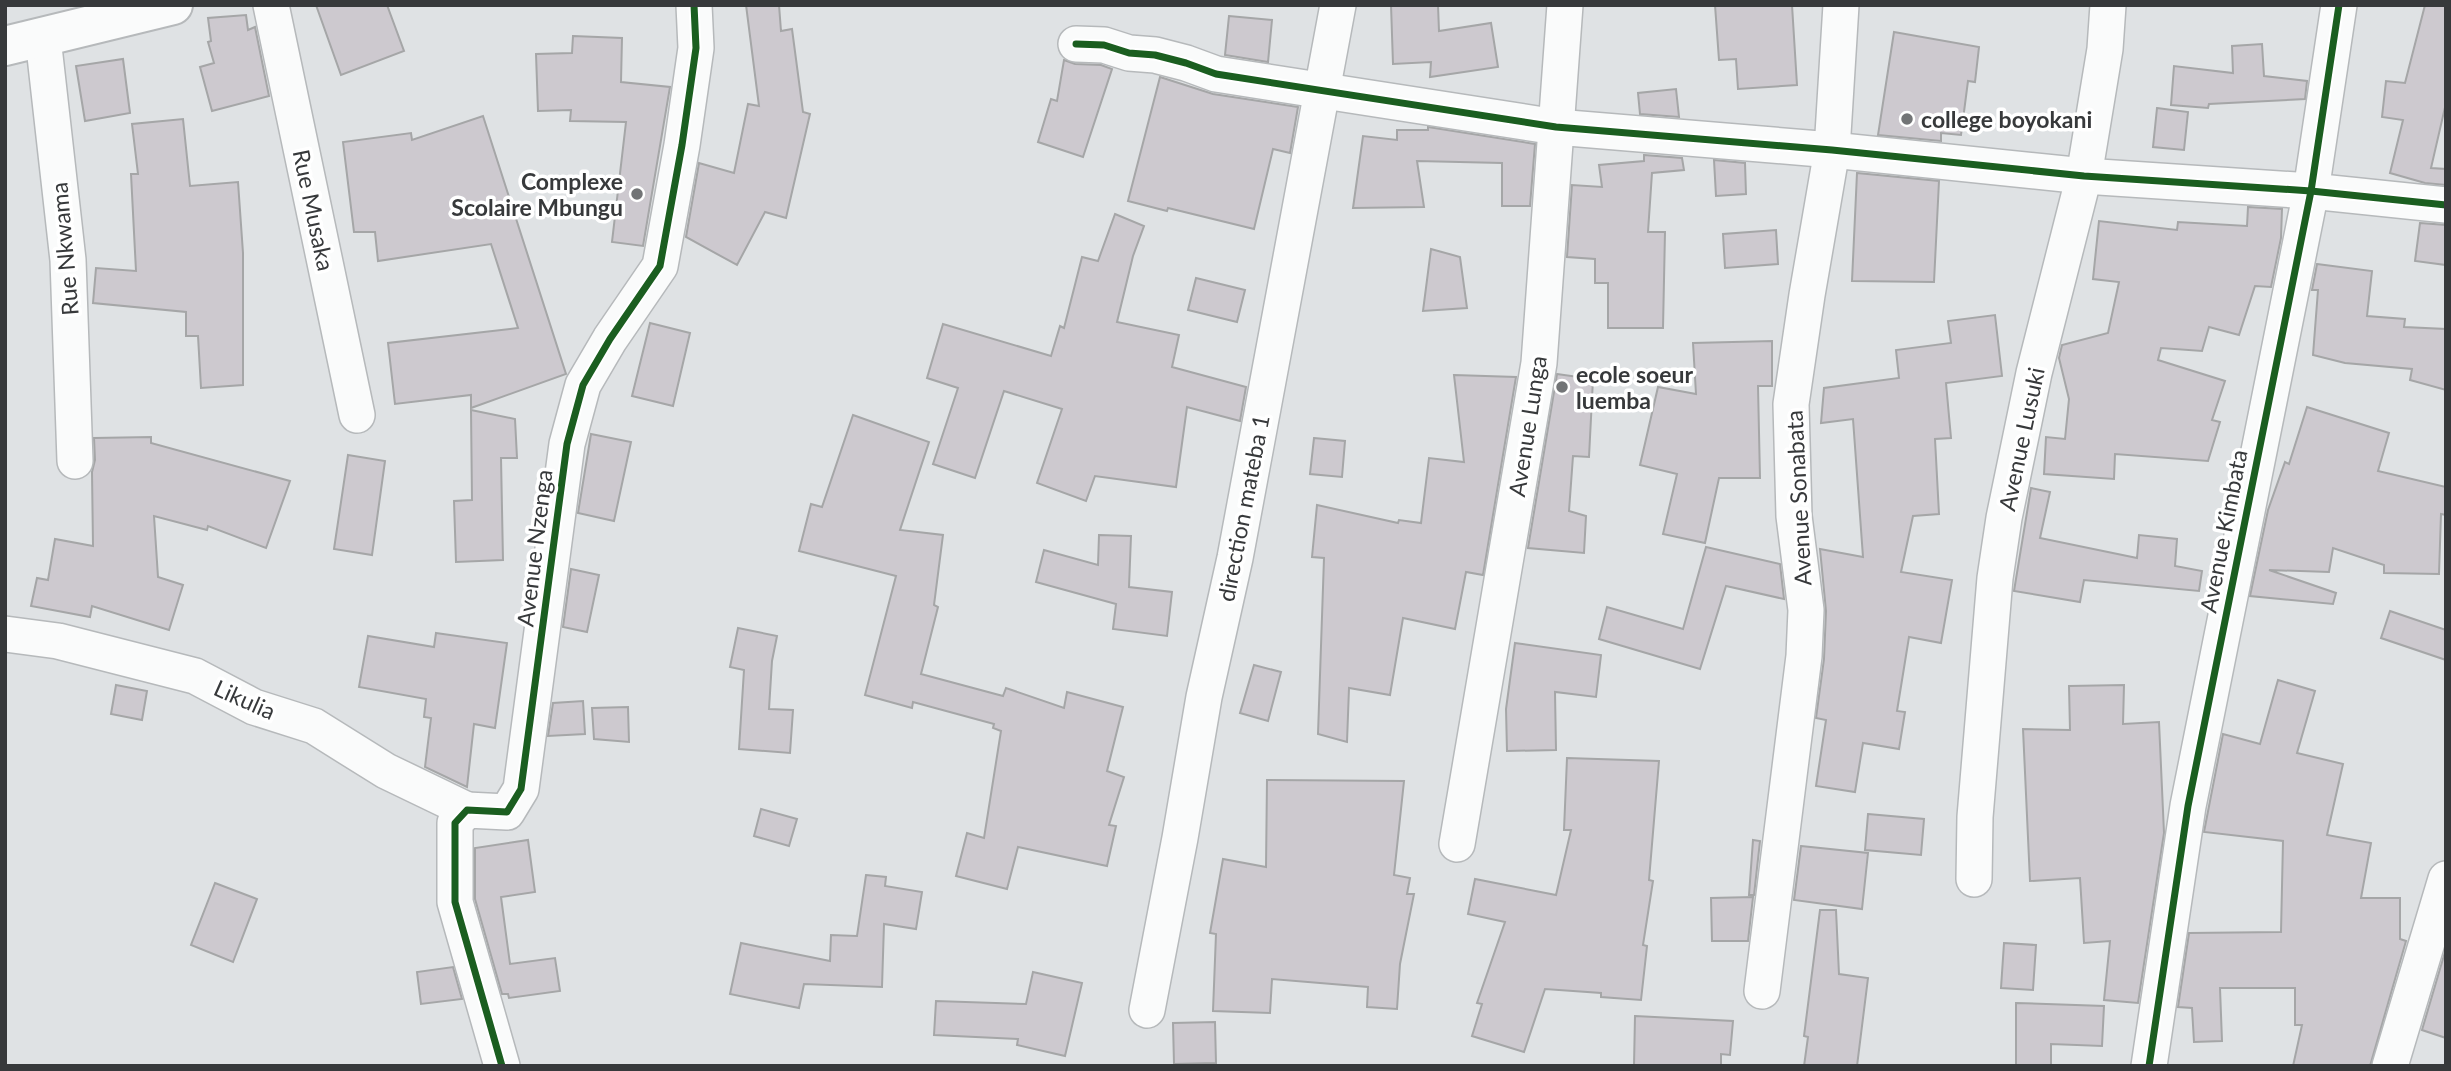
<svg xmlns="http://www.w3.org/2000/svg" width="2451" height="1071" font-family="Lato,sans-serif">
	<rect width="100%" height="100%" fill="#dfe2e4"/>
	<g fill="#cdc9cf" stroke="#a5a6a7" stroke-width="2">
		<polygon points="316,5 387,5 404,51 341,75"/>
		<polygon points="746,5 779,5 781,31 792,29 803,112 810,114 786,218 765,212 737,265 686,237 699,163 734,173 748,104 759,106"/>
		<polygon points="1391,5 1438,5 1439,31 1491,23 1498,67 1430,77 1431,62 1393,64"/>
		<polygon points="1715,5 1792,5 1797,85 1738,89 1736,59 1719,60"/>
		<polygon points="2425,5 2446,5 2446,103 2431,168 2446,169 2446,185 2425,183 2390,173 2403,120 2382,117 2386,81 2405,83"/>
		<polygon points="246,15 248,30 255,27 269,96 212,111 200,67 214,63 208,42 211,41 208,18"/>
		<polygon points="1229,16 1272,20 1268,62 1225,55"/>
		<polygon points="1894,32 1979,47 1975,82 1968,81 1961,135 1941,133 1941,141 1878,135"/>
		<polygon points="573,36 622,38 621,82 670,87 643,246 612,242 626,122 570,121 571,110 538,111 536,54 572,53"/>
		<polygon points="2262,44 2264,76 2307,81 2305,99 2209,104 2208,108 2171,105 2174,66 2233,73 2232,46"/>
		<polygon points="123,59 130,113 85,121 76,66"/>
		<polygon points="1064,60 1075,64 1101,65 1112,69 1083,157 1038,142 1051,99 1057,101"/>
		<polygon points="1160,77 1213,94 1298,107 1290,153 1273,149 1254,229 1168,208 1167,211 1128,201"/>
		<polygon points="1676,89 1679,117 1640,114 1638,93"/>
		<polygon points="2157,108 2188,112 2184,150 2153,147"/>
		<polygon points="483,116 566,374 471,408 471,395 395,404 388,343 518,328 491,244 378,261 375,232 354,232 343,142 411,133 412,140"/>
		<polygon points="183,119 190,186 238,182 243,253 243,385 201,388 198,336 186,336 186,312 93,303 96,268 136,271 131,174 138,174 132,124"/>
		<polygon points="1428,127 1535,144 1530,206 1502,206 1502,163 1417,161 1424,207 1353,208 1363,136 1397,140 1397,130 1428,130"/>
		<polygon points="1644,155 1682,158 1684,170 1652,173 1648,232 1665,232 1663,328 1608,328 1608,283 1595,283 1595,259 1567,257 1572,185 1602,187 1599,165 1644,161"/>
		<polygon points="1714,160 1745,163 1746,194 1716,196"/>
		<polygon points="1857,173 1939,181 1934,282 1852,281"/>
		<polygon points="2248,207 2282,209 2281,238 2271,287 2255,286 2239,335 2209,327 2202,351 2161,348 2158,360 2225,381 2212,420 2220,422 2208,461 2115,454 2114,479 2044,474 2046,437 2065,439 2069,399 2059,358 2062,345 2108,333 2119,282 2093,279 2099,221 2177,230 2178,222 2247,226"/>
		<polygon points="1115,214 1144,226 1133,256 1117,322 1179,335 1172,367 1246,387 1240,421 1187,407 1176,487 1095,476 1086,501 1037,483 1062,409 1004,391 975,478 933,464 958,388 927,378 943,324 1051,356 1060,326 1064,328 1082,257 1098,261"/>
		<polygon points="2420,223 2446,225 2446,265 2415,261"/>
		<polygon points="1776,230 1778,264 1725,268 1723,234"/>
		<polygon points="1431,249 1460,257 1467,308 1423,311"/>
		<polygon points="2317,264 2372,271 2367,316 2405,319 2404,327 2446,329 2446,390 2410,380 2412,369 2345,363 2313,355 2318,290 2312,290"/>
		<polygon points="1196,278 1245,290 1237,322 1188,310"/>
		<polygon points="1995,315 2002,376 1946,383 1951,438 1935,439 1939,514 1913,516 1901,572 1952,580 1941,643 1909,637 1897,711 1905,712 1899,749 1863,743 1855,792 1816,786 1826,720 1816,718 1824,659 1826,611 1820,549 1863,557 1853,419 1821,423 1824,388 1899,378 1896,350 1951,343 1948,321"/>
		<polygon points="650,323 690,333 673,406 632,396"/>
		<polygon points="1772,341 1772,386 1758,386 1760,478 1719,478 1705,543 1663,534 1677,474 1640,465 1658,387 1696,394 1693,343"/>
		<polygon points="1557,374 1593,379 1589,457 1573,456 1569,511 1586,516 1584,553 1528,548"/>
		<polygon points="1454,375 1516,377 1483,575 1466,572 1455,629 1403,618 1390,695 1349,688 1347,742 1318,734 1324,558 1312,557 1317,505 1398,523 1399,520 1421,523 1429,458 1464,462"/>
		<polygon points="2307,407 2389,433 2378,471 2446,487 2446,515 2441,514 2439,574 2384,573 2384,565 2333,548 2329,572 2269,570 2336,593 2333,604 2250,596 2268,510 2285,462 2289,464"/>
		<polygon points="471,410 515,419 517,458 501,458 503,560 456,562 454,501 472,500"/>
		<polygon points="853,415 929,442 900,530 943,535 934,605 938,607 921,674 1003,696 1006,688 1064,708 1067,692 1123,707 1107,771 1124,777 1109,825 1116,826 1107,866 1018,847 1007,889 956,876 967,833 984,838 1001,731 993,728 994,724 913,702 912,708 865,695 896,576 799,551 811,504 822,507"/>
		<polygon points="591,434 631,442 614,521 578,513"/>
		<polygon points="151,437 151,443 290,481 266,548 208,526 207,530 154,516 158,577 183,585 169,630 92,606 90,617 31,606 37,578 48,580 55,539 93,546 92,472 95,460 94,438"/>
		<polygon points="1314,438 1345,441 1342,477 1310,474"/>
		<polygon points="348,455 385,461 372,555 334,549"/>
		<polygon points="2031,488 2050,492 2040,538 2137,558 2139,535 2177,539 2175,566 2202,571 2199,591 2084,580 2080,602 2014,591"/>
		<polygon points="1099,535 1131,536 1129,587 1172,592 1167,636 1113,629 1116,604 1036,582 1044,550 1098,565"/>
		<polygon points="1706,547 1780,564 1784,599 1726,586 1700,669 1599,639 1607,607 1683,629"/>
		<polygon points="571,569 599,575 587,632 563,627"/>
		<polygon points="2390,611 2446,630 2446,660 2381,638"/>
		<polygon points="738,628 777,636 772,661 769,709 793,710 790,753 739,749 744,670 730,667"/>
		<polygon points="436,633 507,643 495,728 474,724 467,787 425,767 431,718 424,717 426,699 359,687 368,636 434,647"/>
		<polygon points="1515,643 1601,655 1596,697 1555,692 1556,750 1507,751 1506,709"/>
		<polygon points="1254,665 1281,672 1268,721 1240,713"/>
		<polygon points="2278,680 2315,691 2297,753 2343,764 2327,835 2371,843 2361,898 2400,898 2400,939 2406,941 2370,1066 2293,1066 2302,1025 2295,1025 2295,988 2220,988 2222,1041 2194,1042 2192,1008 2178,1007 2189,933 2281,932 2283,841 2204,832 2223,734 2260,744"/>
		<polygon points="116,685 147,691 142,720 111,714"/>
		<polygon points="2124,685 2123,724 2159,722 2164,833 2138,1003 2104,1000 2110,941 2084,943 2080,878 2030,881 2023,729 2070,730 2069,686"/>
		<polygon points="583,701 585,734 548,736 553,703"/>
		<polygon points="628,707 629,742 594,739 592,708"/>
		<polygon points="1567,758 1659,761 1649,880 1653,881 1643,945 1647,946 1641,1000 1601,997 1601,993 1545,989 1524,1052 1472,1036 1482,1004 1477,1003 1505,922 1468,914 1475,879 1556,895 1571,830 1564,830"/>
		<polygon points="1267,780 1404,781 1394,875 1410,878 1407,894 1414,894 1400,964 1397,1009 1367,1007 1368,987 1272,979 1270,1013 1213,1011 1216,934 1210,933 1223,859 1266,867"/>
		<polygon points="761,809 797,819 789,846 754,836"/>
		<polygon points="1868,814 1924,819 1921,855 1865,850"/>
		<polygon points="528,840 535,892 501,897 510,964 555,958 560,991 509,998 508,994 502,994 475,899 475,848"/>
		<polygon points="1753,840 1760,841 1754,895 1749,895"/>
		<polygon points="1801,846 1868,853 1862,909 1794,900"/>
		<polygon points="866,875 886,877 885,886 922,892 916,929 884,924 882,987 804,984 799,1008 730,994 741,943 830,961 831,935 857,936"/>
		<polygon points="215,883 257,899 233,962 191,945"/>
		<polygon points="1753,897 1748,941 1712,941 1711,898"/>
		<polygon points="1820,910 1836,910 1839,974 1868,978 1857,1066 1804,1066 1808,1037 1804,1036"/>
		<polygon points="2004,943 2036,945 2033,990 2001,988"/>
		<polygon points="2445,952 2446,952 2446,1038 2422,1030"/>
		<polygon points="453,967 462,999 421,1004 417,972"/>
		<polygon points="1033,972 1082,983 1065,1056 1017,1045 1018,1039 934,1035 936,1001 1026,1004"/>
		<polygon points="2016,1003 2104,1006 2102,1046 2051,1044 2051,1066 2016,1066"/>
		<polygon points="1635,1016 1733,1021 1730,1055 1721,1054 1721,1066 1634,1066"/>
		<polygon points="1215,1022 1216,1063 1174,1064 1173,1023"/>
	</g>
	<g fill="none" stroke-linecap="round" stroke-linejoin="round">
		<g stroke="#b6b9bb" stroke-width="38">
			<g id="street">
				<polyline points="271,5 357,415"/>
				<polyline points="43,38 68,260 75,461"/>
				<polyline points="1076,44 1104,45 1129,53 1155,55 1186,63 1216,74 1556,127 1832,150 2084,176 2311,191 2446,205"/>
				<polyline points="5,634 58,641 195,676 254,707 314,726 386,771 467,810"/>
				<polyline points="1457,844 1539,363 1565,5"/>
				<polyline points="1974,879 1975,817 1995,578 2004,518 2034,373 2084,176 2105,49 2108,5"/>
				<polyline points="1762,991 1804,656 1806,610 1794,516 1791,404 1807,295 1832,150 1841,5"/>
				<polyline points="1147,1010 1180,838 1204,697 1235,558 1338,5"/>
				<polyline points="502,1066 455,902 455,823 467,810 507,812 521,789 567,444 583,385 610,339 660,266 682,145 696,48 694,5"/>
				<polyline points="2149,1066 2188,806 2311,191 2339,5"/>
				<polyline points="2390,1066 2446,879"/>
			</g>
		</g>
		<g stroke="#b6b9bb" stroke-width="42">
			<polyline id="secondary" points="5,46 173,5"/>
		</g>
		<use href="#street" stroke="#fafbfb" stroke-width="35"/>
		<use href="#secondary" stroke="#fafbfb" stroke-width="38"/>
		<g stroke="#fff" stroke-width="11">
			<g id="cycleway">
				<polyline points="1076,44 1104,45 1129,53 1155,55 1186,63 1216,74 1556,127 1832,150 2084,176 2311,191 2446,205"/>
				<polyline points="502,1066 455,902 455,823 467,810 507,812 521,789 567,444 583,385 610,339 660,266 682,145 696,48 694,5"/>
				<polyline points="2149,1066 2188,806 2311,191 2339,5"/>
			</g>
		</g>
		<use href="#cycleway" stroke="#1b5e20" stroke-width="7"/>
	</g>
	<g fill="#727476" stroke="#fff" stroke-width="2.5">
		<circle cx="1907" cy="119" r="7"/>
		<circle cx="637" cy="194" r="7"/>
		<circle cx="1562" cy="387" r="7"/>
	</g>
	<g text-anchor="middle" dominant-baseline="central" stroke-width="7" stroke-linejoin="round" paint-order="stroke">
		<g font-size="23" font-weight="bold" fill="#37393b" stroke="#fff" text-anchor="start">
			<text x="1921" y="119">college boyokani</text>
			<text x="623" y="181" text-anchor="end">Complexe<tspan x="623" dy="26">Scolaire Mbungu</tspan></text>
			<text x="1576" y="374">ecole soeur<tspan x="1576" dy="26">luemba</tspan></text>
		</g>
		<g font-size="23" fill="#37393b" stroke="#fff">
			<text transform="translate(314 210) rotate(78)">Rue Musaka</text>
			<text transform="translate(64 249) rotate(-95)">Rue Nkwama</text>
			<text transform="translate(1527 426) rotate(-81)">Avenue Lunga</text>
			<text transform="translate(2021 439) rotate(-78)">Avenue Lusuki</text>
			<text transform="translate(1798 498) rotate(-93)">Avenue Sonabata</text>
			<text transform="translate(1243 508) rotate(-79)">direction mateba 1</text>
			<text transform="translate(2223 531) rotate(-79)">Avenue Kimbata</text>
			<text transform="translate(534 548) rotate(-83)">Avenue Nzenga</text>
			<text transform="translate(245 699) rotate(24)">Likulia</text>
		</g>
	</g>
	<rect width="2451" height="1071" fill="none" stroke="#37393b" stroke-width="14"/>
</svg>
